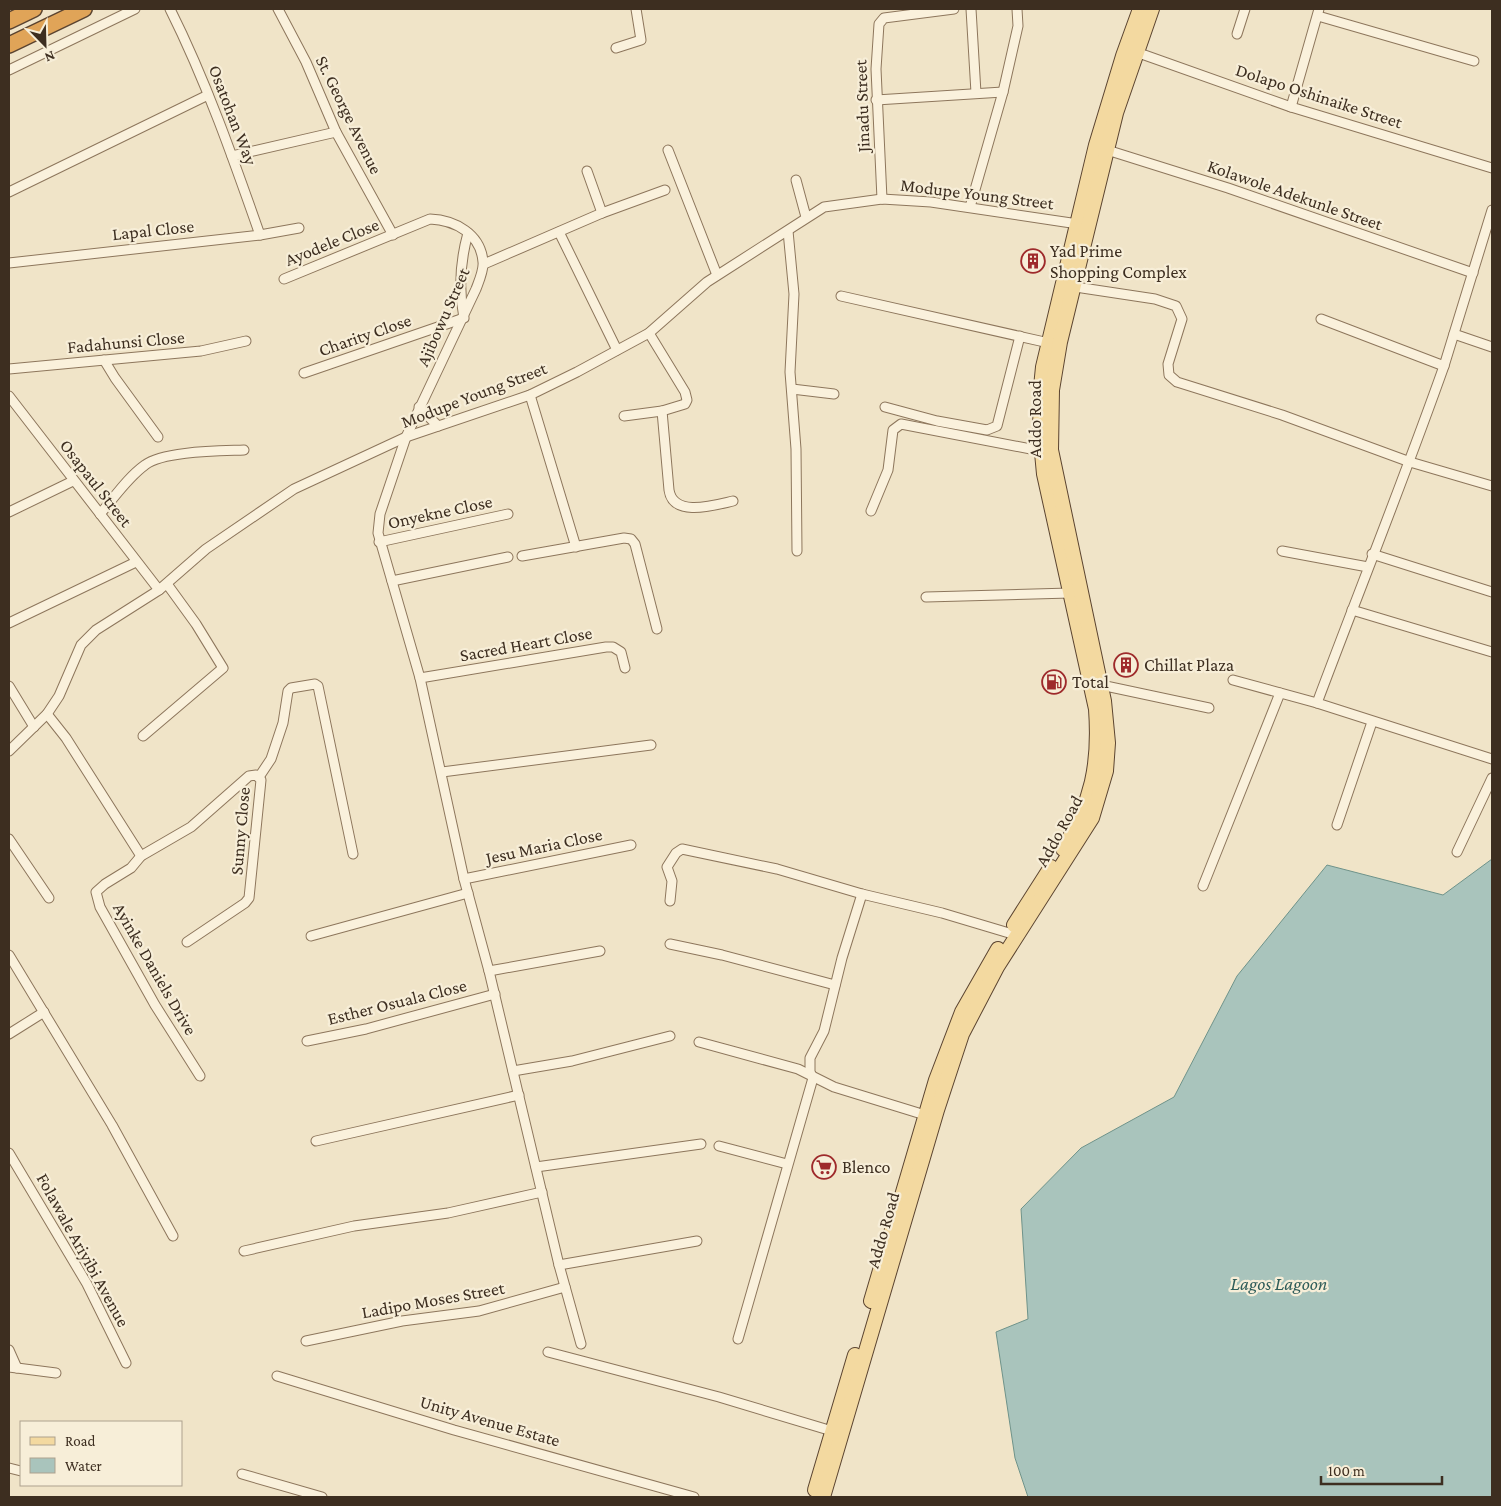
<svg xmlns="http://www.w3.org/2000/svg" width="1501" height="1506" font-family="'Crimson Pro',serif">
	<rect width="100%" height="100%" fill="#f0e4c8"/>
	<polygon fill="#a9c4bc" stroke="#6f938a" points="1492,859 1492,1497 1028,1497 1015,1458 996,1332 1028,1319 1021,1209 1081,1148 1174,1097 1237,976 1327,865 1443,895"/>
	<g fill="none" stroke-linecap="round" stroke-linejoin="round">
		<g stroke="#8d765c" stroke-width="11">
			<g id="street">
				<path d="M170,9C206,81 233,158 260,235"/>
				<polyline points="278,9 306,62 336,132 393,235"/>
				<polyline points="971,9 976,93"/>
				<polyline points="1318,16 1474,61"/>
				<polyline points="1237,34 1245,9"/>
				<polyline points="616,48 641,40 636,9"/>
				<polyline points="1136,52 1291,107 1492,168"/>
				<polyline points="9,70 135,9"/>
				<polyline points="876,100 1003,92"/>
				<polyline points="1291,107 1319,9"/>
				<polyline points="668,150 717,275"/>
				<polyline points="1107,150 1228,188 1473,273"/>
				<polyline points="232,156 336,132"/>
				<polyline points="587,171 602,213"/>
				<polyline points="796,180 806,217"/>
				<polyline points="9,192 208,95"/>
				<polyline points="882,199 876,69 879,24 884,18 954,9"/>
				<polyline points="970,207 1003,92 1018,26 1017,9"/>
				<polyline points="788,231 794,294 790,372 796,449 797,551"/>
				<polyline points="559,232 617,350"/>
				<polyline points="9,263 260,235 299,228"/>
				<polyline points="484,264 602,213 665,190"/>
				<path d="M284,279L430,219C455,220 481,234 483,262C484,270 479,281 476,289L406,437L380,514L378,533L420,678L464,879L489,971L559,1265L581,1344"/>
				<polyline points="1069,286 1155,299 1176,306 1182,319 1168,364 1169,375 1177,382 1282,415 1410,462 1492,486"/>
				<polyline points="841,296 1049,343"/>
				<polyline points="1321,319 1444,366 1492,210"/>
				<polyline points="1454,334 1492,347"/>
				<polyline points="104,360 115,378 158,437"/>
				<path d="M1444,366C1404,479 1359,591 1317,703L1492,759"/>
				<polyline points="9,369 201,351 246,341"/>
				<path d="M304,373L464,318C458,288 460,262 468,233"/>
				<polyline points="792,389 834,394"/>
				<polyline points="530,395 576,547"/>
				<polyline points="9,396 159,590"/>
				<polyline points="419,407 438,426"/>
				<polyline points="885,407 937,421 987,430 997,426 1020,336"/>
				<path d="M662,411L669,490C673,518 715,505 733,501"/>
				<polyline points="624,416 662,411 685,404 687,400 685,392 649,333"/>
				<polyline points="871,511 888,470 893,430 901,424 1041,451"/>
				<polyline points="9,512 73,481"/>
				<path d="M100,514C114,498 127,478 145,465C163,451 220,451 244,450"/>
				<polyline points="379,542 508,514"/>
				<polyline points="1282,551 1368,567"/>
				<polyline points="1372,554 1492,592"/>
				<polyline points="522,556 624,538 631,539 635,544 657,629"/>
				<polyline points="392,581 508,557"/>
				<polyline points="926,597 1070,593"/>
				<polyline points="1352,610 1492,652"/>
				<polyline points="9,623 136,562"/>
				<polyline points="420,678 606,647 613,647 621,652 625,668"/>
				<polyline points="1233,680 1317,703"/>
				<polyline points="1101,685 1209,708"/>
				<polyline points="9,686 34,727"/>
				<polyline points="47,714 66,738 141,856"/>
				<polyline points="143,736 223,668 196,624 167,584"/>
				<polyline points="9,751 47,714 59,696 81,645 96,630 159,590 206,549 294,489 406,437 530,395 577,372 649,333 707,282 824,207 882,199 931,202 1078,224"/>
				<polyline points="442,772 651,745"/>
				<polyline points="259,777 271,759 283,723 288,691 291,688 315,684 318,686 353,854"/>
				<polyline points="1337,825 1372,722"/>
				<polyline points="9,839 49,898"/>
				<polyline points="1457,852 1492,778"/>
				<polyline points="464,879 631,845"/>
				<polyline points="1203,886 1280,693"/>
				<polyline points="670,901 672,881 667,867 676,853 682,849 777,869 862,894 942,913 1009,933"/>
				<polyline points="311,936 468,893"/>
				<polyline points="187,942 245,903 249,898 261,780 256,775 249,776 191,827 141,856 131,868 105,884 96,892 100,907 155,1005 200,1076"/>
				<polyline points="670,944 722,955 835,985"/>
				<polyline points="9,955 112,1125 173,1236"/>
				<polyline points="489,971 600,951"/>
				<polyline points="9,1034 44,1012"/>
				<polyline points="307,1041 366,1029 495,994"/>
				<polyline points="699,1042 798,1069 834,1087 925,1115"/>
				<polyline points="513,1071 572,1061 670,1036"/>
				<polyline points="316,1141 519,1095"/>
				<polyline points="719,1146 787,1164"/>
				<polyline points="9,1153 87,1284 126,1363"/>
				<polyline points="536,1167 701,1144"/>
				<polyline points="244,1251 354,1226 448,1213 542,1192"/>
				<polyline points="559,1265 697,1241"/>
				<polyline points="738,1339 813,1078 810,1072 810,1058 824,1031 842,958 862,894"/>
				<polyline points="306,1341 402,1321 479,1311 565,1287"/>
				<polyline points="9,1350 17,1368 9,1367"/>
				<polyline points="548,1352 719,1397 832,1431"/>
				<polyline points="17,1368 56,1373"/>
				<polyline points="277,1376 454,1430 694,1497"/>
				<polyline points="9,1468 21,1471"/>
				<polyline points="242,1474 322,1497"/>
			</g>
		</g>
		<g stroke="#5b4430" stroke-width="16">
			<g id="primary">
				<path d="M1063,849C1092,802 1100,764 1096,709L1044,474L1040,431L1041,387L1043,367L1096,145L1123,56L1140,9"/>
				<polyline points="1014,925 1051,867"/>
				<polyline points="871,1301 936,1080 962,1012 998,949"/>
				<polyline points="815,1490 855,1355"/>
				<polyline points="823,1497 937,1110 962,1034 997,967 1092,818 1106,771 1108,743 1104,701 1051,450 1052,390 1060,342 1116,113 1152,9"/>
			</g>
		</g>
		<g stroke="#5b4430" stroke-width="18">
			<g id="highway">
				<polyline points="9,21 34,9"/>
				<polyline points="9,45 84,9"/>
			</g>
		</g>
		<use href="#street" stroke="#faf1dc" stroke-width="9"/>
		<use href="#primary" stroke="#f3d9a0" stroke-width="14"/>
		<use href="#highway" stroke="#e0a458" stroke-width="15"/>
	</g>
	<defs>
		<g id="building-ring" transform="scale(1.25)"><circle r="9.5" fill="#f7eed8" stroke="#9e2a2b" stroke-width="1.5"/><path d="M-4-6H4V6H1V3H-1V6H-4ZM-2.5-4.3h1.7v1.8h-1.7ZM.8-4.3h1.7v1.8H.8ZM-2.5-1h1.7V.8h-1.7ZM.8-1h1.7V.8H.8Z" fill="#9e2a2b"/></g>
		<g id="fuel-ring" transform="scale(1.25)"><circle r="9.5" fill="#f7eed8" stroke="#9e2a2b" stroke-width="1.5"/><path d="M-5.5-6h7V0h2V4h1.3V-2.5L3-4.5l.8-.8L6-3V5H2.5V1h-1V6h-7ZM-4.2-4.7v3.2H.2V-4.7Z" fill="#9e2a2b"/></g>
		<g id="supermarket-ring" transform="scale(1.25)"><circle r="9.5" fill="#f7eed8" stroke="#9e2a2b" stroke-width="1.5"/><path d="M-6-5.5h2.5l.6 2H6L4.5 2H-2.5L-4.4-4H-6ZM-1.5 3.2a1.3 1.3 0 1 0 .1 0ZM3 3.2a1.3 1.3 0 1 0 .1 0Z" fill="#9e2a2b"/></g>
	</defs>
	<g fill-rule="evenodd">
		<use href="#building-ring" x="1033" y="261"/>
		<use href="#building-ring" x="1126" y="665"/>
		<use href="#fuel-ring" x="1054" y="682"/>
		<use href="#supermarket-ring" x="824" y="1167"/>
	</g>
	<g text-anchor="middle" dominant-baseline="central" stroke-width="4.5" stroke-linejoin="round" paint-order="stroke">
		<g font-size="18" fill="#3d2e20" stroke="#f7eed8">
			<text transform="translate(1319 96) rotate(18)">Dolapo Oshinaike Street</text>
			<text transform="translate(862 106) rotate(-92)">Jinadu Street</text>
			<text transform="translate(233 115) rotate(69)">Osatohan Way</text>
			<text transform="translate(349 115) rotate(64)">St. George Avenue</text>
			<text transform="translate(977 194) rotate(7)">Modupe Young Street</text>
			<text transform="translate(1295 195) rotate(19)">Kolawole Adekunle Street</text>
			<text transform="translate(153 230) rotate(-6)">Lapal Close</text>
			<text transform="translate(332 242) rotate(-22)">Ayodele Close</text>
			<text transform="translate(443 317) rotate(-66)">Ajibowu Street</text>
			<text transform="translate(365 335) rotate(-19)">Charity Close</text>
			<text transform="translate(126 342) rotate(-5)">Fadahunsi Close</text>
			<text transform="translate(474 395) rotate(-21)">Modupe Young Street</text>
			<text transform="translate(1035 419) rotate(-90)">Addo Road</text>
			<text transform="translate(96 483) rotate(52)">Osapaul Street</text>
			<text transform="translate(440 512) rotate(-12)">Onyekne Close</text>
			<text transform="translate(526 644) rotate(-10)">Sacred Heart Close</text>
			<text transform="translate(240 831) rotate(-85)">Sunny Close</text>
			<text transform="translate(1059 831) rotate(-61)">Addo Road</text>
			<text transform="translate(544 846) rotate(-12)">Jesu Maria Close</text>
			<text transform="translate(155 969) rotate(60)">Ayinke Daniels Drive</text>
			<text transform="translate(397 1002) rotate(-14)">Esther Osuala Close</text>
			<text transform="translate(883 1230) rotate(-74)">Addo Road</text>
			<text transform="translate(83 1250) rotate(61)">Folawale Ariyibi Avenue</text>
			<text transform="translate(433 1300) rotate(-10)">Ladipo Moses Street</text>
			<text transform="translate(490 1421) rotate(16)">Unity Avenue Estate</text>
		</g>
		<g font-size="18" fill="#3d2e20" stroke="#f7eed8" text-anchor="start">
			<text x="1050" y="251">Yad Prime<tspan x="1050" dy="21">Shopping Complex</tspan></text>
			<text x="1144" y="665">Chillat Plaza</text>
			<text x="1072" y="682">Total</text>
			<text x="842" y="1167">Blenco</text>
		</g>
		<g font-size="19" font-style="italic" fill="#2f5d5a" stroke="#f7eed8">
			<text x="1279" y="1283">Lagos Lagoon</text>
		</g>
	</g>
	<rect width="1501" height="1506" fill="none" stroke="#3d2e20" stroke-width="20"/>
	<rect x="20" y="1421" width="162" height="65" fill="#f7eed8" stroke="#ada18e"/>
	<rect x="30" y="1437" width="25" height="8" fill="#f3d9a0" stroke="#ada18e"/>
	<text x="65" y="1446" font-size="15" fill="#3d2e20">Road</text>
	<rect x="30" y="1458" width="25" height="15" fill="#a9c4bc" stroke="#ada18e"/>
	<text x="65" y="1471" font-size="15" fill="#3d2e20">Water</text>
	<g transform="translate(45 45) rotate(157)" stroke="#f7eed8" stroke-width="4" paint-order="stroke">
	<path d="M0-4L9 19L0 12L-9 19Z" fill="#3d2e20"/>
	<text y="-8" font-size="14" font-weight="bold" text-anchor="middle" fill="#3d2e20">N</text>
	</g>
	<path d="M1321 1476v8h121v-8" fill="none" stroke="#3d2e20" stroke-width="2.5"/>
	<text x="1328" y="1476" font-size="15" fill="#3d2e20" stroke="#f7eed8" stroke-width="4" paint-order="stroke">100 m</text>
</svg>
